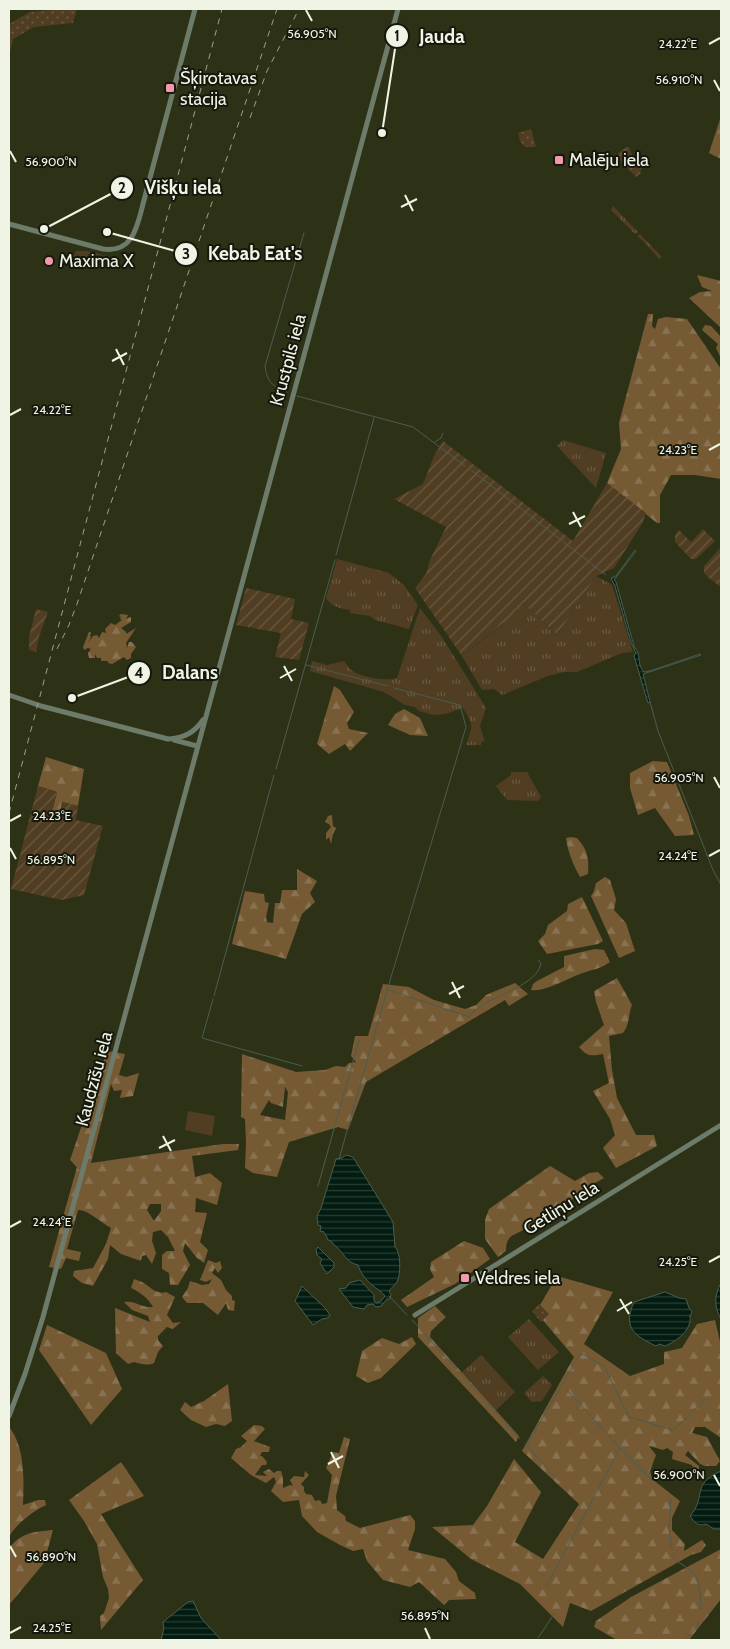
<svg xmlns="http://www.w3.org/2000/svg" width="730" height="1649" font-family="Cabin,sans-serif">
	<defs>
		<pattern id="grass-tufts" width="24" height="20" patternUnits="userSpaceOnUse" patternTransform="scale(1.25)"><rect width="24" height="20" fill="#503d22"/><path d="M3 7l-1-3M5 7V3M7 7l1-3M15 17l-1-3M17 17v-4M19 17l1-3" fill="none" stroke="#6a5a42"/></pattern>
		<pattern id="forest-firs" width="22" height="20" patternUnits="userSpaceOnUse" patternTransform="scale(1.25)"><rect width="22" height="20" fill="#755a34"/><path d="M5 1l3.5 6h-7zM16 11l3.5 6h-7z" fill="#897251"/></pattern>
		<pattern id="park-dots" width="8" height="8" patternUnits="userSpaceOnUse" patternTransform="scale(1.25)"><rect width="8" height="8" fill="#503d22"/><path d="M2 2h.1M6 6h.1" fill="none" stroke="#6a5a42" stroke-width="1.8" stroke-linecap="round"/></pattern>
		<pattern id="garden-furrows" width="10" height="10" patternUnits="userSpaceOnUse" patternTransform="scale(1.25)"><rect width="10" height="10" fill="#503d22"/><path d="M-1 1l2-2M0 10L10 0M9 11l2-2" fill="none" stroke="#6a5a42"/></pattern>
		<pattern id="water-rules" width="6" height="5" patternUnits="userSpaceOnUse" patternTransform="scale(1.25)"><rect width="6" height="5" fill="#031c11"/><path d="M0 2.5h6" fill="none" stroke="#283e34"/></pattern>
	</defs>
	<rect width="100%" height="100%" fill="#2d3217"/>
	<g fill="url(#grass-tufts)">
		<polygon points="613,206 638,232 635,234 611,210"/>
		<path d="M640,234L662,257L659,259C652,251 646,243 637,236Z"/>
		<polygon points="76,251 86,251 108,256 88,254 87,258 77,255 75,258 73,257"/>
		<polygon points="563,440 606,453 596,488 557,446"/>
		<path d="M337,559L389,573L404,585L418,605L409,629L375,620L370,616L350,613V610C340,609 331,606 326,598Z"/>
		<polygon points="596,576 612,585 633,652 622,653 577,672 564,672 548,676 502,695 494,689 482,690 462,656 504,623 506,625 523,603 557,635"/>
		<path d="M420,608L442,637L486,708L480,726L485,742L482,741L481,745H466C473,726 474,726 463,708L445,714L433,715L419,711L415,707L405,705L384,692L310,671L312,661L327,665L344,661C347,665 351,671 356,673C368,678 384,681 397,678Z"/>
		<polygon points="511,772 527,772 541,797 538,801 507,800 496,786 511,775"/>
		<polygon points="529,1319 559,1352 538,1370 508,1337"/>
		<polygon points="481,1355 515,1392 495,1411 461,1373"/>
		<polygon points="543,1376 552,1385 542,1401 532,1402 524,1393"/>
	</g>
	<g fill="url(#forest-firs)" fill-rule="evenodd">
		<polygon points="721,116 721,159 709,153"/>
		<polygon points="697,275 721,281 721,328 689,298 700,292 712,291 702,287"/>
		<polygon points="648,314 653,314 652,326 655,329 658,319 666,317 687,319 721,369 721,479 695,475 671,475 660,495 660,523 657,523 607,483 621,449 619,423"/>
		<polygon points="705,325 711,326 721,337 721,358 716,348 718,344 702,330"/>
		<polygon points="121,614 128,615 126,620 128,618 131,617 131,622 121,628 126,632 126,634 136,628 126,643 127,648 129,642 132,642 136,647 131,654 131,658 127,660 124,657 112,664 108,663 108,661 101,661 101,658 97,658 95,654 95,658 89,658 88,653 91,649 88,648 84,650 83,647 89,632 91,633 90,635 91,637 88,643 93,636 97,635 99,638 102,632 106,633 105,629 111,623 115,625 122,620 120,619 121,617 119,616"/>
		<polygon points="334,686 340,690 354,712 347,723 349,729 368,733 350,751 345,744 329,754 317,744"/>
		<polygon points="404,709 420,718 428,736 410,735 388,725 395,714"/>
		<polygon points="46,757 84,769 78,806 62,802 59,818 51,816 57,792 38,786"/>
		<polygon points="653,761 667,762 689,816 694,835 675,836 655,808 638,815 630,788 630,773"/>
		<polygon points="332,815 333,826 336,828 333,834 331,844 329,837 326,840 326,833 331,827 329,824 325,822 328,816"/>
		<path d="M571,837L577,838C588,850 589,859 588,874L580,877C573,864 568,853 566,838Z"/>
		<polygon points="297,869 317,881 310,893 315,902 302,914 286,959 232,944 245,891 264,894 265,902 269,903 266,917 267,922 273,923 275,903 280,903 282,890 297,890"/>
		<polygon points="605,877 610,880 616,899 614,910 626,923 635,951 619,958 591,896 594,891 596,883"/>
		<polygon points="582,897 603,941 598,944 547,954 538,941 545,934 548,925 567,911 568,904"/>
		<path d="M595,949L604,950L610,962C599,970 592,969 580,974C566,979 546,992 531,990L533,984L537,981L564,967V956Z"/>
		<path d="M617,978L632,1005C628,1015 630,1024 623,1033L609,1036L612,1070L617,1098L636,1135H654L657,1146L616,1168L603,1148L615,1135L610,1119L593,1091L609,1083L603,1054C590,1056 588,1057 579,1047L604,1025L596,1002L594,991Z"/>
		<path d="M515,983L528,994L509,1006L505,1000L366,1082L348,1130L338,1127L289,1142L277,1177L253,1173L245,1168L246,1142L245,1119L241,1117L242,1054L296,1072L325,1070L336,1066L345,1067L349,1063L356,1062L351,1056L355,1036H368L383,984L409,987L434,1000L465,1009L476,1005L486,995ZM285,1087L288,1092L285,1120L260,1115L269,1100L271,1103L283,1107Z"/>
		<path d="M107,1051L125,1054L119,1075L126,1077L139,1073L133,1096L120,1098L122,1090L114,1091L111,1084L91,1163L223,1144H239L238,1150L192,1156L195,1177L210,1173L222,1183L217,1205L196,1198L195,1212L207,1213L200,1242L208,1250L204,1263L197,1258L185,1243L183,1251L190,1265L178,1285H170L169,1273L162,1269V1255L167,1251H175L168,1237L161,1230L153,1232L152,1241L156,1253L152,1264L146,1255L142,1256L141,1261L121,1254L110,1245L108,1259L93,1286L82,1283L73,1276L74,1271L93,1268L106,1244L111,1228C101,1223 89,1210 78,1210L67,1249L81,1252L79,1261L66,1258L61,1269L49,1267L77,1167L70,1160ZM150,1204H161V1211L154,1221L147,1210Z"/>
		<path d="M550,1166L575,1181L589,1173L598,1172L604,1178L581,1191L553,1218L534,1232L525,1229C513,1236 506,1235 506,1251L498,1257L485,1239V1220L489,1209Z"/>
		<polygon points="464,1241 483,1248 490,1259 455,1284 407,1307 401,1300 434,1277 430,1269 431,1262"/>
		<polygon points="208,1260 216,1263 220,1261 222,1268 218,1273 215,1268 212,1273 221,1280 226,1290 232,1296 232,1300 235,1301 234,1311 228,1310 226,1303 218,1315 203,1303 187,1303 182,1297 188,1288 190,1281 202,1285 209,1284 212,1279 206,1282 200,1280"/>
		<polygon points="557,1276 613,1292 584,1344 630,1376 664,1364 664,1352 682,1348 697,1324 715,1320 721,1346 721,1438 705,1427 695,1427 692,1433 707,1437 720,1461 716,1466 705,1466 700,1464 688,1451 685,1455 699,1466 699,1473 694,1471 692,1465 672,1459 673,1452 667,1448 663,1450 649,1446 656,1455 650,1471 652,1479 680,1501 672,1518 672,1530 685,1544 684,1551 702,1540 706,1545 701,1552 691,1555 591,1611 570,1603 563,1627 520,1584 471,1559 432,1527 473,1525 487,1506 514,1459 541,1492 515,1542 543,1559 579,1504 522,1451 574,1357 536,1312"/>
		<path d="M134,1279C136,1280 140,1281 142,1282C151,1287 156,1295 166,1292L175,1297L167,1315L173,1323L181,1322L173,1329L167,1327L158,1336V1340L163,1346L158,1352L154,1363C148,1366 141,1364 134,1362L128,1364L116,1353L115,1308L150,1322L148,1316L132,1310L124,1302C136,1300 140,1308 153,1307C148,1298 140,1292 131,1288Z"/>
		<polygon points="435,1306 446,1317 431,1331 430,1337 519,1436 516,1442 418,1337 418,1318"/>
		<polygon points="47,1325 106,1353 122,1389 91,1425 39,1350"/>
		<polygon points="412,1337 416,1344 381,1378 368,1383 356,1376 362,1351 382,1338 399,1344"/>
		<polygon points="228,1384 232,1421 225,1426 216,1424 206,1427 191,1420 180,1410 185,1402 191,1407 204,1401"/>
		<polygon points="254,1425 262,1426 265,1429 254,1441 270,1447 269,1452 262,1452 260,1456 262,1456 267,1462 266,1465 262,1465 255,1475 267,1476 263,1472 269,1469 274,1473 277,1471 281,1471 283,1478 283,1488 290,1485 293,1486 290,1480 294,1476 304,1477 305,1471 309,1475 301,1484 304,1487 304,1491 306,1494 312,1495 315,1501 320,1500 322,1504 327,1503 332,1475 326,1468 333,1452 339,1453 344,1437 350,1439 336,1496 337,1510 345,1516 346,1521 360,1528 410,1515 415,1521 415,1529 408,1550 445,1559 456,1572 459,1581 475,1593 476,1599 449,1600 444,1605 419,1582 410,1587 383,1580 367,1561 363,1549 353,1551 340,1545 317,1532 302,1516 299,1500 283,1502 271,1491 276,1482 274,1477 266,1483 251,1475 231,1458 236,1449 241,1447 247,1441 241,1436"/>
		<path d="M10,1428C25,1448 24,1480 23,1505L38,1500H45L46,1505C33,1511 15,1525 9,1537Z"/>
		<polygon points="121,1462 144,1496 101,1514 143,1580 101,1630 100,1616 104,1613 109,1598 108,1589 103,1577 97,1544 84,1521 69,1500"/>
		<path d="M53,1530L44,1563L9,1605V1548C22,1532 34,1532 53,1530Z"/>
		<polygon points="721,1549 721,1599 689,1640 617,1640 594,1627 596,1621 631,1597"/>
	</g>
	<g fill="url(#park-dots)">
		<polygon points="60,9 77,9 73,23 34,27 13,39 9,56 9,24 30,12"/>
		<polygon points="531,129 536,147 525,147 520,141 518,133"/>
		<polygon points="539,1304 549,1314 541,1322 532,1311"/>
	</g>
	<g fill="url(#garden-furrows)">
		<polygon points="629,147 634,160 642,169 640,171 641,173 636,177 616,156 623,149"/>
		<polygon points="443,441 573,541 607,483 646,513 643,522 614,568 596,576 557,635 523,603 506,626 503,623 462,656 415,588 426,574 430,560 446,527 394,499 423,484 434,456"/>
		<polygon points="703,529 715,541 696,559 691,559 675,542 675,535 679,530 691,542"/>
		<polygon points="721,547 721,587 710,579 704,573 704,566"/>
		<polygon points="246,588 295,599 291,619 309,623 299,660 275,657 281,633 236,625"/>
		<polygon points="36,609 48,612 39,637 36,652 29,650 29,637"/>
		<polygon points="38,786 57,792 51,816 59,817 62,802 78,806 76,820 103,826 84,895 62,900 11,889"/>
	</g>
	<polygon fill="#503d22" points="188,1111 215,1116 212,1136 185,1130"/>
	<g fill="url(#water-rules)" stroke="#4a5d50">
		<path d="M635,550L636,551L614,580L616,582L634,646C635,648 637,650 638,653C640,660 638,666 644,672L650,671L700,654L701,655L643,674L650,702L648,703L634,656L636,653L631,642L615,586L611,578L616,576Z"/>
		<path d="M346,1155L353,1157L393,1222L395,1247C401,1252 401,1274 397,1282C395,1285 391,1288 389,1291L391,1295L390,1299H387L381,1306L376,1307L373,1304L367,1305L364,1309L353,1307L339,1289L346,1288L349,1283L360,1280L374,1295V1301L377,1303L381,1301L385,1296C381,1291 377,1289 372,1285C366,1280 360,1272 358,1265C346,1263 343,1251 334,1245L332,1242L327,1239V1237L323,1231L321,1232L320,1231L321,1226L318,1225L317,1216L321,1208L336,1159L342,1158Z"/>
		<polygon points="318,1247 334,1263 334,1267 327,1274 320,1263 322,1259 317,1255 316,1250"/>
		<path d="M721,1283V1319C714,1307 714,1295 721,1283Z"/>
		<polygon points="302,1286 325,1308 330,1315 328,1318 322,1319 313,1325 295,1301"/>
		<path d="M665,1292L679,1298L686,1299L689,1308L692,1312L690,1316C692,1330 677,1341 665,1346L659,1344L656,1346C633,1335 623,1327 634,1302Z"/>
		<path d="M721,1471V1529H714L706,1524C698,1527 694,1522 690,1516C707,1497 690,1485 721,1471Z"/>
		<polygon points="193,1601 201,1618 221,1640 161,1640 164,1628 163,1622 188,1602"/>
	</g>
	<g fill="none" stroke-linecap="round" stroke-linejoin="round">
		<g stroke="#4a5d50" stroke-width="1">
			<path d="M287,392C272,386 267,382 265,366L304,233"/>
			<polyline points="297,396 413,427 465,466"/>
			<polyline points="435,442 441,438 443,433"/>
			<polyline points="471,470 606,575"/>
			<polyline points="336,555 374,418"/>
			<polyline points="306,665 388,686"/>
			<polyline points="650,702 658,731 713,870 721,885"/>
			<polyline points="276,769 335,560"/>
			<polyline points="388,990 470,1017"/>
			<polyline points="214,996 274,775"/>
			<polyline points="213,999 202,1038 302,1066"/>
			<path d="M468,1017C472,1013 477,1009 481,1006C497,995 538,984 541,963L538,960"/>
			<polyline points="339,1159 391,977 466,727 460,705 394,688"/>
			<polyline points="318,1186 359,1040"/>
			<polyline points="389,1296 407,1315"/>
			<polyline points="412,1320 520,1439"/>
			<polyline points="577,1360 580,1355 583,1354 604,1366 629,1417 673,1430 691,1414"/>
			<polyline points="565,1388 620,1448 651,1479"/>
			<polyline points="693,1411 705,1400"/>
			<polyline points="525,1444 558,1480"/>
			<polyline points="526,1446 574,1364"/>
			<polyline points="671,1499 669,1529 672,1549"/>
			<path d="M673,1554L674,1559C680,1564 689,1568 694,1573C699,1579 702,1601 700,1609"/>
			<polyline points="546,1587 620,1448"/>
			<polyline points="538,1638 554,1614"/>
			<polyline points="685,1640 698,1625 698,1622"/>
		</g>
		<g stroke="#6d7b6a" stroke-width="5">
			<path d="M9,224L103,249C133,253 137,227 143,204L195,9"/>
			<path d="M9,695L41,706L168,739C184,738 194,733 203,720"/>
			<polyline points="174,740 197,746"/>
			<polyline points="415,1315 721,1125"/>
			<polyline points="9,1416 25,1374 43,1317 398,9"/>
		</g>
		<g stroke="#9ca18c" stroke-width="1" stroke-dasharray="6 6" stroke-linecap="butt">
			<polyline points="250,118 267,71 299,9"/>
			<polyline points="57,649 69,625 77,604 277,9"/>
			<polyline points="9,813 222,9"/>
		</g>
	</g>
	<path fill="none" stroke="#f0f4e4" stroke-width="2" d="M306,10L312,21M709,44L720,38M714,80L720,91M10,151L16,162M405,195L413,211M401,207L417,199M116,349L124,365M112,361L127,353M10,415L21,409M709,450L720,444M573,512L581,527M569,524L585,516M284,666L292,681M280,678L296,669M714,777L720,788M10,821L21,815M10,848L16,859M709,856L720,850M452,982L460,998M449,994L464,986M163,1136L171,1151M159,1148L175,1140M10,1227L21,1221M709,1262L720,1256M620,1299L629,1314M617,1311L632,1302M331,1452L339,1468M328,1464L343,1456M714,1475L720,1486M10,1546L16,1557M425,1628L430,1639M10,1633L21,1627"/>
	<g fill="#f39aaa" stroke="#16180d" stroke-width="2">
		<rect x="165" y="83" width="10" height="10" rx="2.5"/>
		<rect x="554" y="155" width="10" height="10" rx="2.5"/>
		<circle cx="49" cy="261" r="5"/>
		<rect x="460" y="1273" width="10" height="10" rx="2.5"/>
	</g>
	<g text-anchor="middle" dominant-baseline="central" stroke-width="4" stroke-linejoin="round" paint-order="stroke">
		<g font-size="18" fill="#f0f4e4" stroke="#16180d" text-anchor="start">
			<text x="180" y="78">Šķirotavas<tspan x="180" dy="21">stacija</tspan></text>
			<text x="569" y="160">Malēju iela</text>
			<text x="59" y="261">Maxima X</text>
			<text x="475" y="1278">Veldres iela</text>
		</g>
		<g font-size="18" fill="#f0f4e4" stroke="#16180d">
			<text transform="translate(288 360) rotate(-75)">Krustpils iela</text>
			<text transform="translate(94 1079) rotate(-75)">Kaudzīšu iela</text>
			<text transform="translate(561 1208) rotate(-32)">Getliņu iela</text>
		</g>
	</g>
	<g font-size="12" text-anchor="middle" fill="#f0f4e4" stroke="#16180d" stroke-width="4" stroke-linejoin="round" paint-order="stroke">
		<text x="312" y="38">56.905°N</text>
		<text x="678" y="48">24.22°E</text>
		<text x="679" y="84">56.910°N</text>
		<text x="51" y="166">56.900°N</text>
		<text x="52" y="414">24.22°E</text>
		<text x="678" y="454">24.23°E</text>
		<text x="679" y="782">56.905°N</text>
		<text x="52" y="820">24.23°E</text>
		<text x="678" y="860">24.24°E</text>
		<text x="51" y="864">56.895°N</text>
		<text x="52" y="1226">24.24°E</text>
		<text x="678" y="1266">24.25°E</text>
		<text x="679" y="1479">56.900°N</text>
		<text x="51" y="1561">56.890°N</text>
		<text x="425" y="1620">56.895°N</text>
		<text x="52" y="1632">24.25°E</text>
	</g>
	<path fill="none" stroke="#f0f4e4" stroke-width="2" d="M382 133L397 36M44 229L122 188M107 232L186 254M72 698L139 673"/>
	<g fill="#f0f4e4" stroke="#16180d" stroke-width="2">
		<circle cx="382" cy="133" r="5"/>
		<circle cx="44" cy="229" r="5"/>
		<circle cx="107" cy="232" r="5"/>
		<circle cx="72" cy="698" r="5"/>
		<circle cx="397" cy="36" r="12"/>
		<circle cx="122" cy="188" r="12"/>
		<circle cx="186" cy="254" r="12"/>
		<circle cx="139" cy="673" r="12"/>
	</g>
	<g font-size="15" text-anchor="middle" font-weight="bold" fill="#111">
		<text x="397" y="41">1</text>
		<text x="122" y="193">2</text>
		<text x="186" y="259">3</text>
		<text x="139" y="678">4</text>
	</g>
	<g font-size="19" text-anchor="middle" font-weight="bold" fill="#f0f4e4" stroke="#16180d" stroke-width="4" stroke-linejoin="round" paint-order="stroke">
		<text x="442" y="43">Jauda</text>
		<text x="183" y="194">Višķu iela</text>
		<text x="255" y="260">Kebab Eat's</text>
		<text x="190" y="679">Dalans</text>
	</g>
	<rect width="730" height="1649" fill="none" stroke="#f0f4e4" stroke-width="20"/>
</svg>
